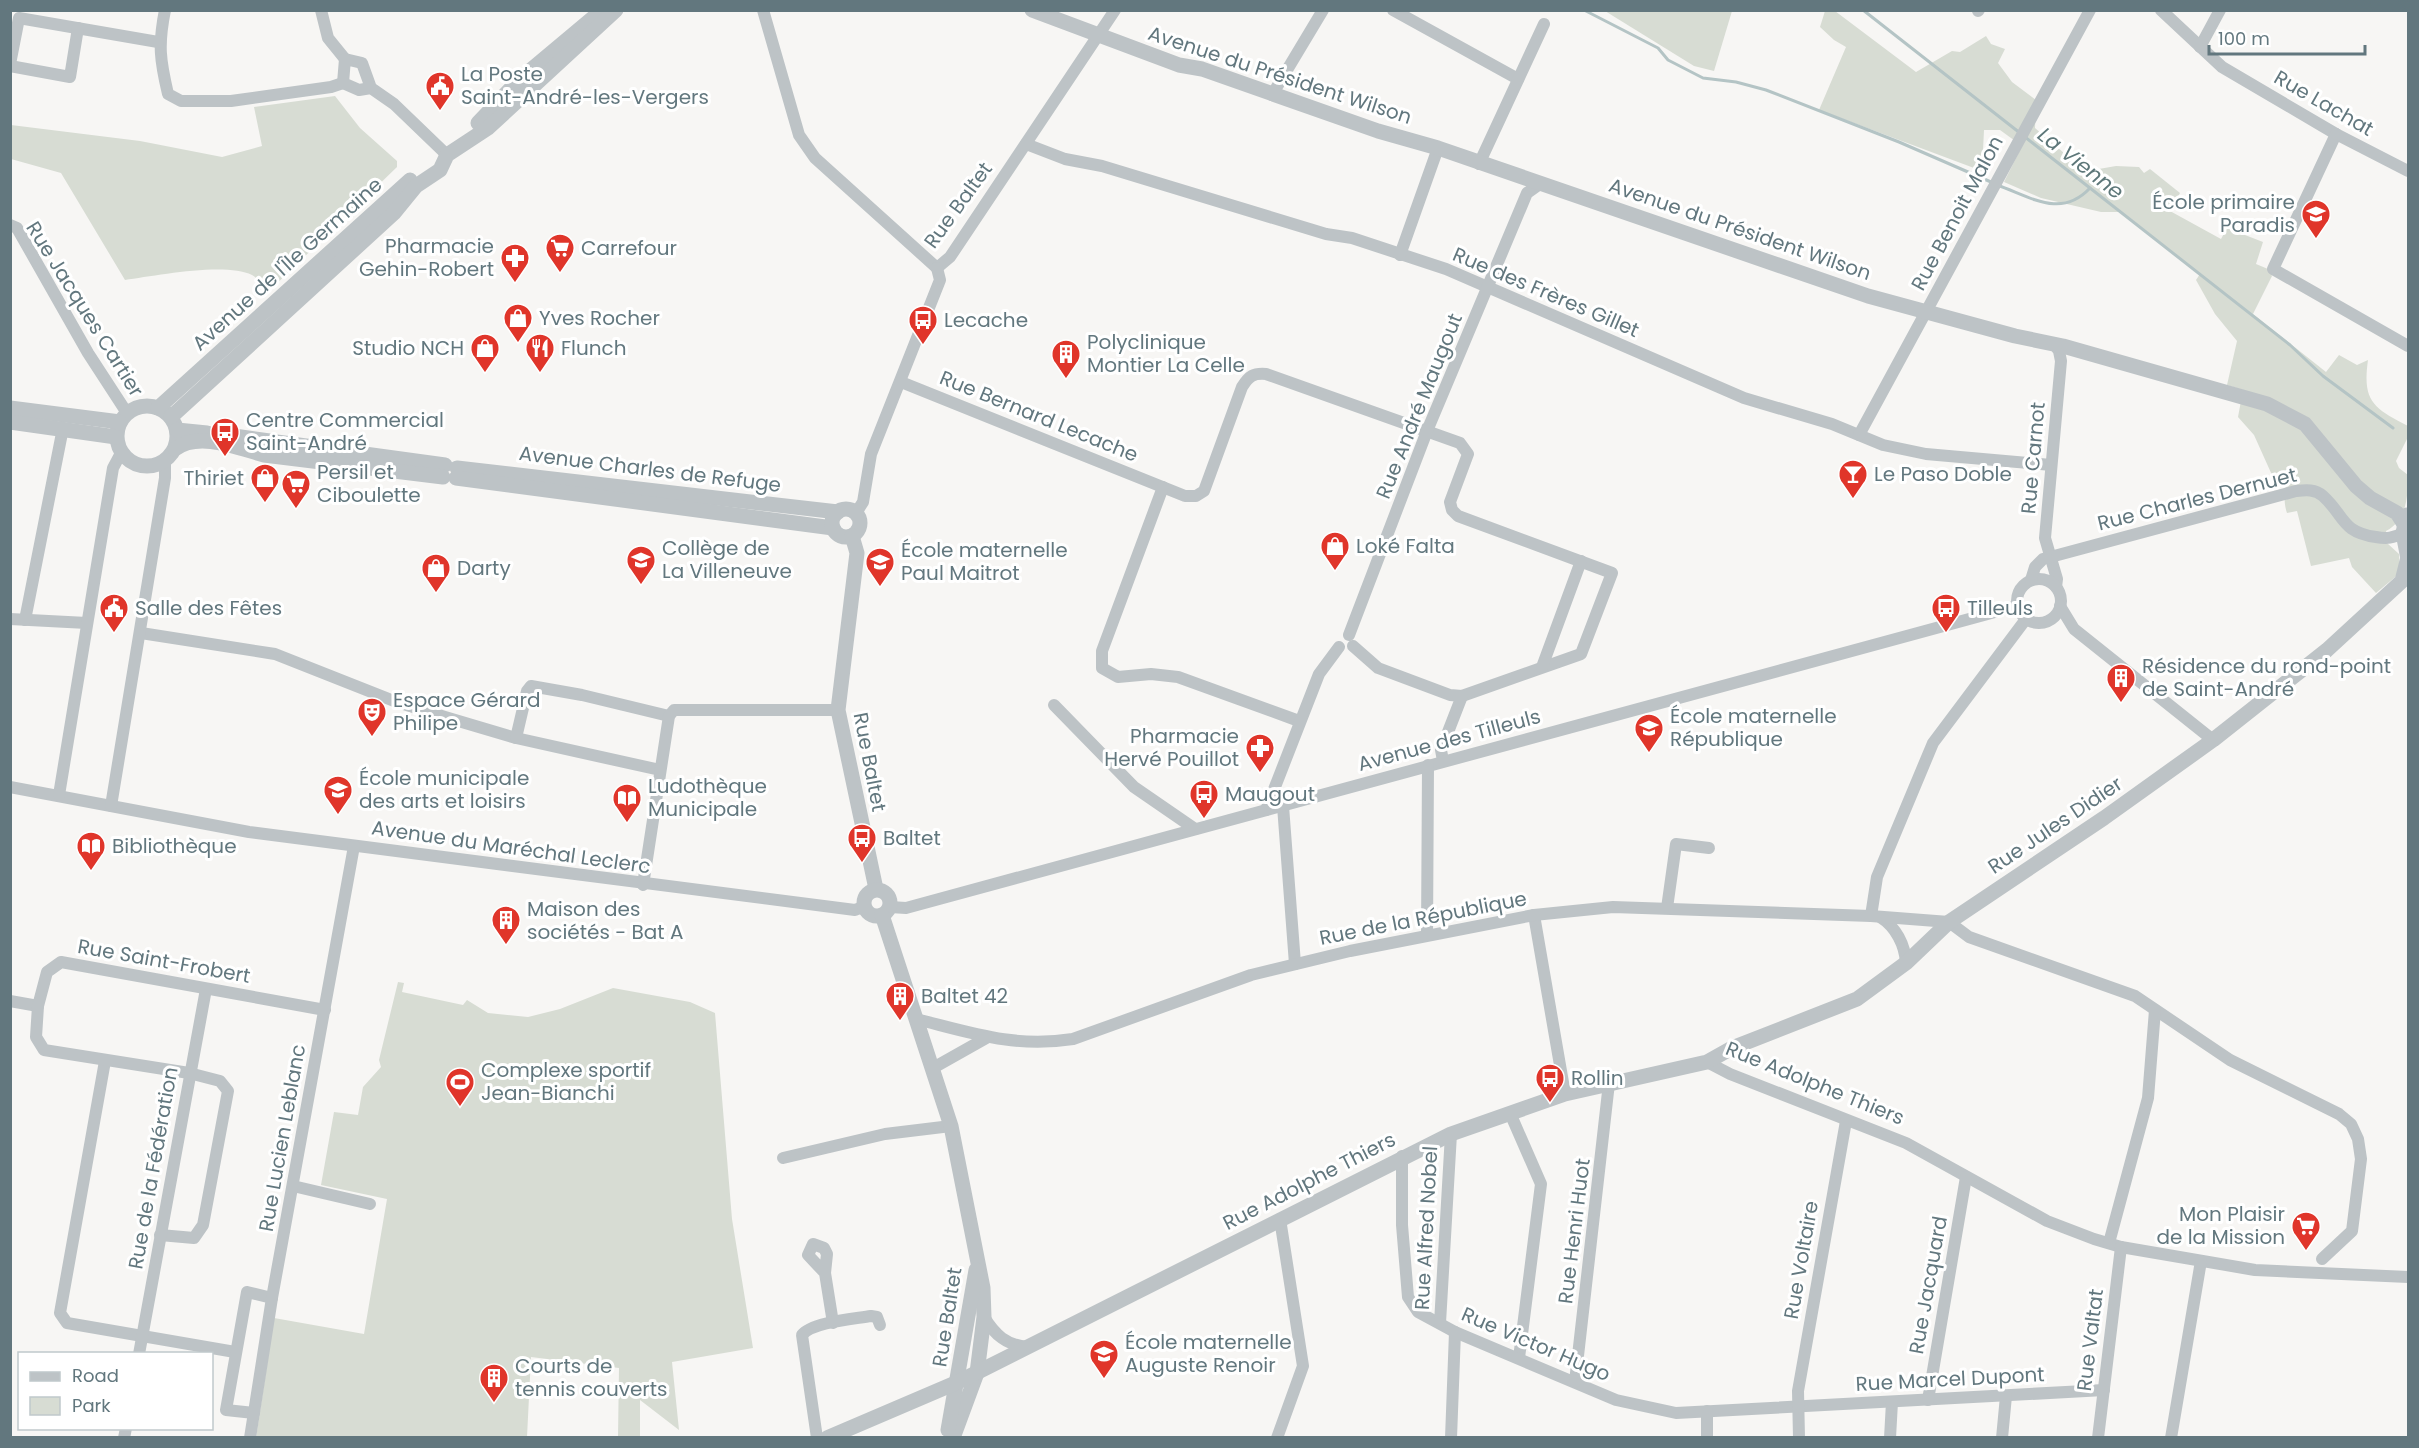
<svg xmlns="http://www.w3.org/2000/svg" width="2419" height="1448" font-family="Poppins,sans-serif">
	<rect width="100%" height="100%" fill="#f7f6f4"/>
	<g fill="#d7dcd3">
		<polygon points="1605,11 1732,11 1714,71 1694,66"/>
		<path d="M1825,11H1835L1916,72L1952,51L1960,52L1986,36L1991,44L2005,49L1998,63L2012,82L2036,100L2035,128L2072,160L2093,170L2116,166L2139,167L2144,173L2150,169L2180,193L2170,211L2221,239L2227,228L2263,242L2256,264L2268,269L2272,276L2253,314L2326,372L2339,355L2357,365L2368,360C2362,402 2374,408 2408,426V437L2396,461L2399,468L2408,475C2408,496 2407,520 2386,531L2387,543L2399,554L2400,573L2376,593L2352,567L2349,558L2311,566L2297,511L2287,513C2282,499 2287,487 2283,473L2272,475L2254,435L2238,417L2243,390L2227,385L2237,341L2215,314L2196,280L2200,274L2122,212H2101L2041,198L2004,182L2022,146L2000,130H1984L1982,171L1819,110L1846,47L1834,40L1820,27Z"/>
		<path d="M335,96L360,128L397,161V167L267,293C263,288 258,278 252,275C225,262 155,276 125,280L61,173L11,159V125L140,141L222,157L262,146L254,107Z"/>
		<polygon points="398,982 404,983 402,992 463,1005 467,1000 488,1013 528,1017 560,1009 613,988 690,1002 715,1013 732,1219 753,1348 672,1362 679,1430 640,1400 640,1437 618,1437 619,1368 531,1357 527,1437 256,1438 274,1318 364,1334 387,1199 321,1185 334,1112 358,1115 363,1087 381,1067 379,1060"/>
	</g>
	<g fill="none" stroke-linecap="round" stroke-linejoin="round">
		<g stroke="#b4c4c5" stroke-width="3">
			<polyline points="1584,10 1658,48 1668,60 1703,78 1736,82 1766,90 1899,142 1991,182"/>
			<polyline points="1863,10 2020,133"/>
			<polyline points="2025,137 2290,345 2323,376 2393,428"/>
			<path d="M1997,185C2031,197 2061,219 2090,188"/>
		</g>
		<g stroke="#bdc3c6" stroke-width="12">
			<path d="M165,10C158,45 160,60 168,94L181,101H231L331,87L343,83"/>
			<polyline points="321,10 328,38 345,59"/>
			<polyline points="763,10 799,135 815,158 937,268"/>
			<polyline points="1393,10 1518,79"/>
			<polyline points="2161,10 2222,67 2336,134 2408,171"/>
			<polyline points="1978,11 1979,10"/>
			<polyline points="2200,47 2220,10"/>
			<polyline points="10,64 19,18 158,42"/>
			<polyline points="10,66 70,77 78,28"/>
			<polyline points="371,88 359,90 343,83 345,59 362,63 371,88 394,104 447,155"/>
			<polyline points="1272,95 1323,10"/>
			<polyline points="2336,134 2273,269 2408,346"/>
			<polyline points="1026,144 1065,159 1102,166 1326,234 1352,238 1446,269 1744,398 1832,424 1883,445 1926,454 2051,465"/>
			<polyline points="1479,164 1544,24"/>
			<polyline points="10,225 17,228 88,353 127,413"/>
			<polyline points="1400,255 1438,148"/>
			<polyline points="937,268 950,257 1115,10"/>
			<polyline points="2053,343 2059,351 2061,361 2045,538 2057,579 2056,587"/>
			<path d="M901,382L1185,496H1196L1204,491L1242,387C1249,376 1253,373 1266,374L1460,443L1468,454L1450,502L1452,510L1458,516L1612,573L1581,654L1462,696L1450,695L1378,668L1353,646"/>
			<polyline points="1859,435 2090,10"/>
			<polyline points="1163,487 1102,651 1102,668 1118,677 1151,674 1178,677 1299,721"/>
			<polyline points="856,513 863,502 871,454 940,280 937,268"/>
			<circle cx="2039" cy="601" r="22"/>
			<path d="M2031,580L2035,567L2043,559L2296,491C2306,490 2315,489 2323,496C2345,516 2341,532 2376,537C2387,539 2393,538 2403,533"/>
			<polyline points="2060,606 2074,629 2213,740"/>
			<polyline points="10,619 87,623"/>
			<polyline points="25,620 63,428"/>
			<polyline points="141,633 275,654 394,701 445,717 516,738 660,770"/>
			<polyline points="1349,635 1427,431 1527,193 1541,183"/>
			<polyline points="1542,667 1581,561"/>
			<polyline points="1054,705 1134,787 1195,829"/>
			<polyline points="516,738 527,691 531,686 582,695 669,716"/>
			<polyline points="1443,761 1441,750 1462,696"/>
			<polyline points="10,787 249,832 855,910 865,906"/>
			<polyline points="59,795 113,468 121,453"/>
			<polyline points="111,806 165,478 165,461"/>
			<polyline points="1283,806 1295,964"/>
			<polyline points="1266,810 1319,674 1339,647"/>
			<polyline points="643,885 669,716 674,710 838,710"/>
			<polyline points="890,907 906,908 2017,606"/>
			<polyline points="1667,908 1676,844 1709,848"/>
			<polyline points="1534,915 1565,1094"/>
			<polyline points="1871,916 1877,877 1933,743 2026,619"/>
			<path d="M1880,917C1896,927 1905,945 1906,963"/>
			<polyline points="1427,935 1428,765"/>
			<polyline points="10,1001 38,1006"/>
			<path d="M916,1019C972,1033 1014,1048 1073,1039L1251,975L1350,951L1534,915L1613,907L1871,916L1949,922L1969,937L2135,996L2230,1060L2339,1114L2351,1124L2358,1139L2361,1159L2352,1231L2322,1259"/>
			<polyline points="105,1061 60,1313 67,1323 235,1352"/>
			<polyline points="1707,1062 1730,1074 1906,1143 2047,1221 2094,1239 2121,1247 2255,1270 2408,1277"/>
			<polyline points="933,1068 988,1037"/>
			<polyline points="1510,1113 1541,1184 1519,1358"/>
			<polyline points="1402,1156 1402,1225 1408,1297 1418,1312 1455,1332 1616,1400 1676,1413 2104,1390"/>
			<polyline points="783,1158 885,1134 951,1126"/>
			<polyline points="293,1186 370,1204"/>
			<polyline points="160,1235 194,1238 203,1225 228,1091 220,1081 189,1073 44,1050 36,1037 38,1006 47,972 61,962 325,1010"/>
			<polyline points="2109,1243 2148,1098 2155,1010"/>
			<polyline points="825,1273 808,1255 813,1244 824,1248 827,1254 825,1273 833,1323"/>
			<path d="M984,1317C995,1335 1006,1345 1028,1347"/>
			<polyline points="1440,1323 1451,1134"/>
			<polyline points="139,1354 206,989"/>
			<polyline points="1575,1382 1609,1083"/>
			<polyline points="1928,1400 1966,1177"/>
			<polyline points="254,1413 226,1410 247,1292 272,1298"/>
			<polyline points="124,1438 126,1428"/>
			<polyline points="250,1438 272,1298 354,846"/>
			<path d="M817,1438L802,1335C812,1322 854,1319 871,1316L877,1317L880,1325"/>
			<polyline points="1277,1438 1303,1366 1280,1219"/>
			<polyline points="1451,1438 1455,1332"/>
			<polyline points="1707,1438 1707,1411"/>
			<polyline points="1799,1438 1798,1391 1846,1121"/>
			<polyline points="1890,1438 1892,1402"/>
			<polyline points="2002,1438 2006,1396"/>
			<polyline points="2098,1438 2121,1247"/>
			<polyline points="2171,1438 2201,1261"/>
		</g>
		<g stroke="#bdc3c6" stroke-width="15">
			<polyline points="1032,10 1179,65 1202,69 1378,131 1438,148 1868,296 2015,336 2063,346 2267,404 2305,424 2356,486 2370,498 2397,513 2404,524"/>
			<polyline points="478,123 520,79 600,12"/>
			<circle cx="147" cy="436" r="30"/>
			<polyline points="10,408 120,422"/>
			<polyline points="158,408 410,180"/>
			<polyline points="171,417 394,213 416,186 440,170 447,155 488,128 616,10"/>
			<polyline points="10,422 116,437"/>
			<polyline points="177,430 207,433"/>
			<polyline points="234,436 445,465"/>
			<path d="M175,449C199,431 238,448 264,455L443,477"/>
			<polyline points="457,468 838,512"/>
			<polyline points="456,478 833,528"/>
			<circle cx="846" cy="523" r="14"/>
			<polyline points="2407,515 2403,533 2408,559"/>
			<polyline points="852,536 857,553 838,710 876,889"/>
			<circle cx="877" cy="903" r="13"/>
			<polyline points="882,915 951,1126 983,1288 984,1317 977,1373 953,1438"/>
			<polyline points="948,1430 976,1270"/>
			<polyline points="827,1438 958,1382 1451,1134 1565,1094 1707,1062 1732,1048 1857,999 1906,963 1949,922 2104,818 2213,740 2327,650 2402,581 2408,557"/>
		</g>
	</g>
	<defs>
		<g id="civic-pin" transform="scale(1.5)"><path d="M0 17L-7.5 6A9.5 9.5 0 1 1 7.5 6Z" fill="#e0352a" stroke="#fff"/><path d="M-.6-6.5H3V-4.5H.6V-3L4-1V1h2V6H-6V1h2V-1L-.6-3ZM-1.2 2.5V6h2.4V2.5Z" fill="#fff"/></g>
		<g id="school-pin" transform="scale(1.5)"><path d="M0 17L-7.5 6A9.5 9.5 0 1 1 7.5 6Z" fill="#e0352a" stroke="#fff"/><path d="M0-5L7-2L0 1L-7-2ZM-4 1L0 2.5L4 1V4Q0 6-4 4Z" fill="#fff"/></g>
		<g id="supermarket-pin" transform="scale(1.5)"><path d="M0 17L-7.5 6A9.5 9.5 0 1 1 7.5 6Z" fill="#e0352a" stroke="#fff"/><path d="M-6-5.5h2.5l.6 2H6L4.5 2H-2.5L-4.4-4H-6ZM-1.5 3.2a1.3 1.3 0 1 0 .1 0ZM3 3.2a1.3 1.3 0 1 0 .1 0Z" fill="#fff"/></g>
		<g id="pharmacy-pin" transform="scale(1.5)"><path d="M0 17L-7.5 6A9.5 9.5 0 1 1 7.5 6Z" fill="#e0352a" stroke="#fff"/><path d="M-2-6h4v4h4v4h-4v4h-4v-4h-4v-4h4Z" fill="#fff"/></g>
		<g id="shop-pin" transform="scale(1.5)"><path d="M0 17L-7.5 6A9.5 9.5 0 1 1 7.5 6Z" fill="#e0352a" stroke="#fff"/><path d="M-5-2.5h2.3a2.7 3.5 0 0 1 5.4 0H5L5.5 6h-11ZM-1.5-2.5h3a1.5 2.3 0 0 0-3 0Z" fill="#fff"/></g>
		<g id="bus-pin" transform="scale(1.5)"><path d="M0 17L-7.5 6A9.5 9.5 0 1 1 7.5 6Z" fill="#e0352a" stroke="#fff"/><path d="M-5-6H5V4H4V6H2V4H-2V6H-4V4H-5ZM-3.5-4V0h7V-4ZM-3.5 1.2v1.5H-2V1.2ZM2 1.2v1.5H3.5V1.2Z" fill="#fff"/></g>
		<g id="restaurant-pin" transform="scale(1.5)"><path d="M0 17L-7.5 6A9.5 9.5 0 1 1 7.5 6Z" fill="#e0352a" stroke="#fff"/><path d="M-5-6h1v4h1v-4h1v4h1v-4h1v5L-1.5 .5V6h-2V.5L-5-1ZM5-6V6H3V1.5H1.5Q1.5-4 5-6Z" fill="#fff"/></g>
		<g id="building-pin" transform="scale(1.5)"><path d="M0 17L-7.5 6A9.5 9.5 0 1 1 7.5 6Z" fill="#e0352a" stroke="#fff"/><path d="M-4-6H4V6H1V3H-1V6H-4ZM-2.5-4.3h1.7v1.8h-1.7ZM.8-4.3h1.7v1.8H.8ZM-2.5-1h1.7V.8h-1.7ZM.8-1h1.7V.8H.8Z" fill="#fff"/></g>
		<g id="bar-pin" transform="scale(1.5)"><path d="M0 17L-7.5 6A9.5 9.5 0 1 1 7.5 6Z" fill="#e0352a" stroke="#fff"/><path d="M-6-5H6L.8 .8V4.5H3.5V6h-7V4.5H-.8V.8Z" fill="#fff"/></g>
		<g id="theatre-pin" transform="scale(1.5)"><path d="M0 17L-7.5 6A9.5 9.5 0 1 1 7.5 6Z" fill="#e0352a" stroke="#fff"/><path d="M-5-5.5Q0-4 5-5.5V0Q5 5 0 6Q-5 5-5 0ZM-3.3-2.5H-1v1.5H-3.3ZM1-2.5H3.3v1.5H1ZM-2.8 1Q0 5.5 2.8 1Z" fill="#fff"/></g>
		<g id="library-pin" transform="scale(1.5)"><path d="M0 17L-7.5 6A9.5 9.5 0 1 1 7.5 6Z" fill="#e0352a" stroke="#fff"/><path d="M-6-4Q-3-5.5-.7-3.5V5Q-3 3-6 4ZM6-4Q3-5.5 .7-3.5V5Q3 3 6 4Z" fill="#fff"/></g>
		<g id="stadium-pin" transform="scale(1.5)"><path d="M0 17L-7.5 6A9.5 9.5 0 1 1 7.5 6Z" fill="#e0352a" stroke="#fff"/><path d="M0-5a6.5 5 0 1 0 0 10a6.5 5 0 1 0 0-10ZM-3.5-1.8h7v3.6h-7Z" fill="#fff"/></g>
	</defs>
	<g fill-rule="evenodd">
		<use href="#civic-pin" x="440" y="86"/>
		<use href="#school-pin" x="2316" y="214"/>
		<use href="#supermarket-pin" x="560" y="248"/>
		<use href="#pharmacy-pin" x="515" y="258"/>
		<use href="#shop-pin" x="518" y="318"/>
		<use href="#bus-pin" x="923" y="320"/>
		<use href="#shop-pin" x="485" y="348"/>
		<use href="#restaurant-pin" x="540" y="348"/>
		<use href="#building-pin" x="1066" y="354"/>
		<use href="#bus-pin" x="225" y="432"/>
		<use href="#bar-pin" x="1853" y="474"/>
		<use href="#shop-pin" x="265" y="478"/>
		<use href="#supermarket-pin" x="296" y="484"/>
		<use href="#shop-pin" x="1335" y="546"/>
		<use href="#school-pin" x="641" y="560"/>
		<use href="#school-pin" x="880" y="562"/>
		<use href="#shop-pin" x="436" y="568"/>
		<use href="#civic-pin" x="114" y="608"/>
		<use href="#bus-pin" x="1946" y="608"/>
		<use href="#building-pin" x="2121" y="678"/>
		<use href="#theatre-pin" x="372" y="712"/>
		<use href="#school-pin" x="1649" y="728"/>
		<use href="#pharmacy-pin" x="1260" y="748"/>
		<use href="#school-pin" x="338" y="790"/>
		<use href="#bus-pin" x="1204" y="794"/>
		<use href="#library-pin" x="627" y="798"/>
		<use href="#bus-pin" x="862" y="838"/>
		<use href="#library-pin" x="91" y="846"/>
		<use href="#building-pin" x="506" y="920"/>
		<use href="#building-pin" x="900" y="996"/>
		<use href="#bus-pin" x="1550" y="1078"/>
		<use href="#stadium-pin" x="460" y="1082"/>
		<use href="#supermarket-pin" x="2306" y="1226"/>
		<use href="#school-pin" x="1104" y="1354"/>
		<use href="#building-pin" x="494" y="1378"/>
	</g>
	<g text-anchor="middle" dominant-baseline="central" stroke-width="6" stroke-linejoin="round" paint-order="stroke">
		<g font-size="20" fill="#62777e" stroke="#fff" text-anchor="start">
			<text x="461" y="74">La Poste<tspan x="461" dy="23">Saint-André-les-Vergers</tspan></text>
			<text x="2295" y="202" text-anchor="end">École primaire<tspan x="2295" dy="23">Paradis</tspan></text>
			<text x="494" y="246" text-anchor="end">Pharmacie<tspan x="494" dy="23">Gehin-Robert</tspan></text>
			<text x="581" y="248">Carrefour</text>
			<text x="539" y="318">Yves Rocher</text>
			<text x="944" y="320">Lecache</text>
			<text x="1087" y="342">Polyclinique<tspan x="1087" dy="23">Montier La Celle</tspan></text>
			<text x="464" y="348" text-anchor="end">Studio NCH</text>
			<text x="561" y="348">Flunch</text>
			<text x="246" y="420">Centre Commercial<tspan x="246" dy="23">Saint-André</tspan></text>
			<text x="317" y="472">Persil et<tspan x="317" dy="23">Ciboulette</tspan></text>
			<text x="1874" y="474">Le Paso Doble</text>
			<text x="244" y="478" text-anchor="end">Thiriet</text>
			<text x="1356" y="546">Loké Falta</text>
			<text x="662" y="548">Collège de<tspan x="662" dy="23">La Villeneuve</tspan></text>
			<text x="901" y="550">École maternelle<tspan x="901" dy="23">Paul Maitrot</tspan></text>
			<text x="457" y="568">Darty</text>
			<text x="135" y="608">Salle des Fêtes</text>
			<text x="1967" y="608">Tilleuls</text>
			<text x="2142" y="666">Résidence du rond-point<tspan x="2142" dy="23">de Saint-André</tspan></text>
			<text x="393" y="700">Espace Gérard<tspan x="393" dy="23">Philipe</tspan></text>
			<text x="1670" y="716">École maternelle<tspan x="1670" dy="23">République</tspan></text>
			<text x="1239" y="736" text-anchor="end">Pharmacie<tspan x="1239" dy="23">Hervé Pouillot</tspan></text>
			<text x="359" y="778">École municipale<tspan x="359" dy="23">des arts et loisirs</tspan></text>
			<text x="648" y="786">Ludothèque<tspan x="648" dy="23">Municipale</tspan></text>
			<text x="1225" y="794">Maugout</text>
			<text x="883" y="838">Baltet</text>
			<text x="112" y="846">Bibliothèque</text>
			<text x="527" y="909">Maison des<tspan x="527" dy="23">sociétés - Bat A</tspan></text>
			<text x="921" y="996">Baltet 42</text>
			<text x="481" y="1070">Complexe sportif<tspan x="481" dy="23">Jean-Bianchi</tspan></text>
			<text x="1571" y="1078">Rollin</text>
			<text x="2285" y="1214" text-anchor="end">Mon Plaisir<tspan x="2285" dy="23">de la Mission</tspan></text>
			<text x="1125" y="1342">École maternelle<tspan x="1125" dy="23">Auguste Renoir</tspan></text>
			<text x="515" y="1366">Courts de<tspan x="515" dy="23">tennis couverts</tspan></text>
		</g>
		<g font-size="20" fill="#62777e" stroke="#fff">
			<text transform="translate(1280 75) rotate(18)">Avenue du Président Wilson</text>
			<text transform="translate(2324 103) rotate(30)">Rue Lachat</text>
			<text transform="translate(958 205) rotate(-54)">Rue Baltet</text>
			<text transform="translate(1957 213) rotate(-62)">Rue Benoit Malon</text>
			<text transform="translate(1740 229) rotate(19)">Avenue du Président Wilson</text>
			<text transform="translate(287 264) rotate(-42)">Avenue de l'Île Germaine</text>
			<text transform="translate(1546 292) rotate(23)">Rue des Frères Gillet</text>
			<text transform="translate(85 309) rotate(58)">Rue Jacques Cartier</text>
			<text transform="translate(1419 406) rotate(-68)">Rue André Maugout</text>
			<text transform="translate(1039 416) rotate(22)">Rue Bernard Lecache</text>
			<text transform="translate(2033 458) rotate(-85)">Rue Carnot</text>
			<text transform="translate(650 469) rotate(7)">Avenue Charles de Refuge</text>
			<text transform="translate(2197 499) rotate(-14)">Rue Charles Dernuet</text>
			<text transform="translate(1449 740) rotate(-15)">Avenue des Tilleuls</text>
			<text transform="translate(870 762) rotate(79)">Rue Baltet</text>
			<text transform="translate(2055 825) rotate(-34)">Rue Jules Didier</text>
			<text transform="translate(511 847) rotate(8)">Avenue du Maréchal Leclerc</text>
			<text transform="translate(1423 918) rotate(-11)">Rue de la République</text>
			<text transform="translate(164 961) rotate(10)">Rue Saint-Frobert</text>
			<text transform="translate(1815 1083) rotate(22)">Rue Adolphe Thiers</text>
			<text transform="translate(282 1138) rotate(-80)">Rue Lucien Leblanc</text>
			<text transform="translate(153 1168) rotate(-80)">Rue de la Fédération</text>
			<text transform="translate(1309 1181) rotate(-27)">Rue Adolphe Thiers</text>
			<text transform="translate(1426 1228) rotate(-87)">Rue Alfred Nobel</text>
			<text transform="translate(1574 1231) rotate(-83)">Rue Henri Huot</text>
			<text transform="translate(1801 1260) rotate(-80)">Rue Voltaire</text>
			<text transform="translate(1928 1285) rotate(-80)">Rue Jacquard</text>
			<text transform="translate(947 1317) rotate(-81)">Rue Baltet</text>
			<text transform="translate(2090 1340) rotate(-83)">Rue Valtat</text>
			<text transform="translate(1536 1344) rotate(23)">Rue Victor Hugo</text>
			<text transform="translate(1950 1379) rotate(-3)">Rue Marcel Dupont</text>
		</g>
		<g font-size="21" font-style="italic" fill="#5d7779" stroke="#fff">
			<text transform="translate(2081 163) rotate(38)">La Vienne</text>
		</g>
	</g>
	<rect width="2419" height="1448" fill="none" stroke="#62777e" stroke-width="24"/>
	<rect x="18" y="1352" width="195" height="78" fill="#ffffff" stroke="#c0c9cb" stroke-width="1.5"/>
	<rect x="30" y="1372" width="30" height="9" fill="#bdc3c6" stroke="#c0c9cb" stroke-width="1.5"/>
	<text x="72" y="1382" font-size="18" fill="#62777e">Road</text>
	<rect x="30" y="1397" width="30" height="18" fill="#d7dcd3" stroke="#c0c9cb" stroke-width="1.5"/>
	<text x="72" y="1412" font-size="18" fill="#62777e">Park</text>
	<path d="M2209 45v9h156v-9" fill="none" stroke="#62777e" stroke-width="3"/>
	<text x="2218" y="45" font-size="18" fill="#62777e" stroke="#ffffff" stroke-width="4.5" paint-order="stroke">100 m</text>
</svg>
